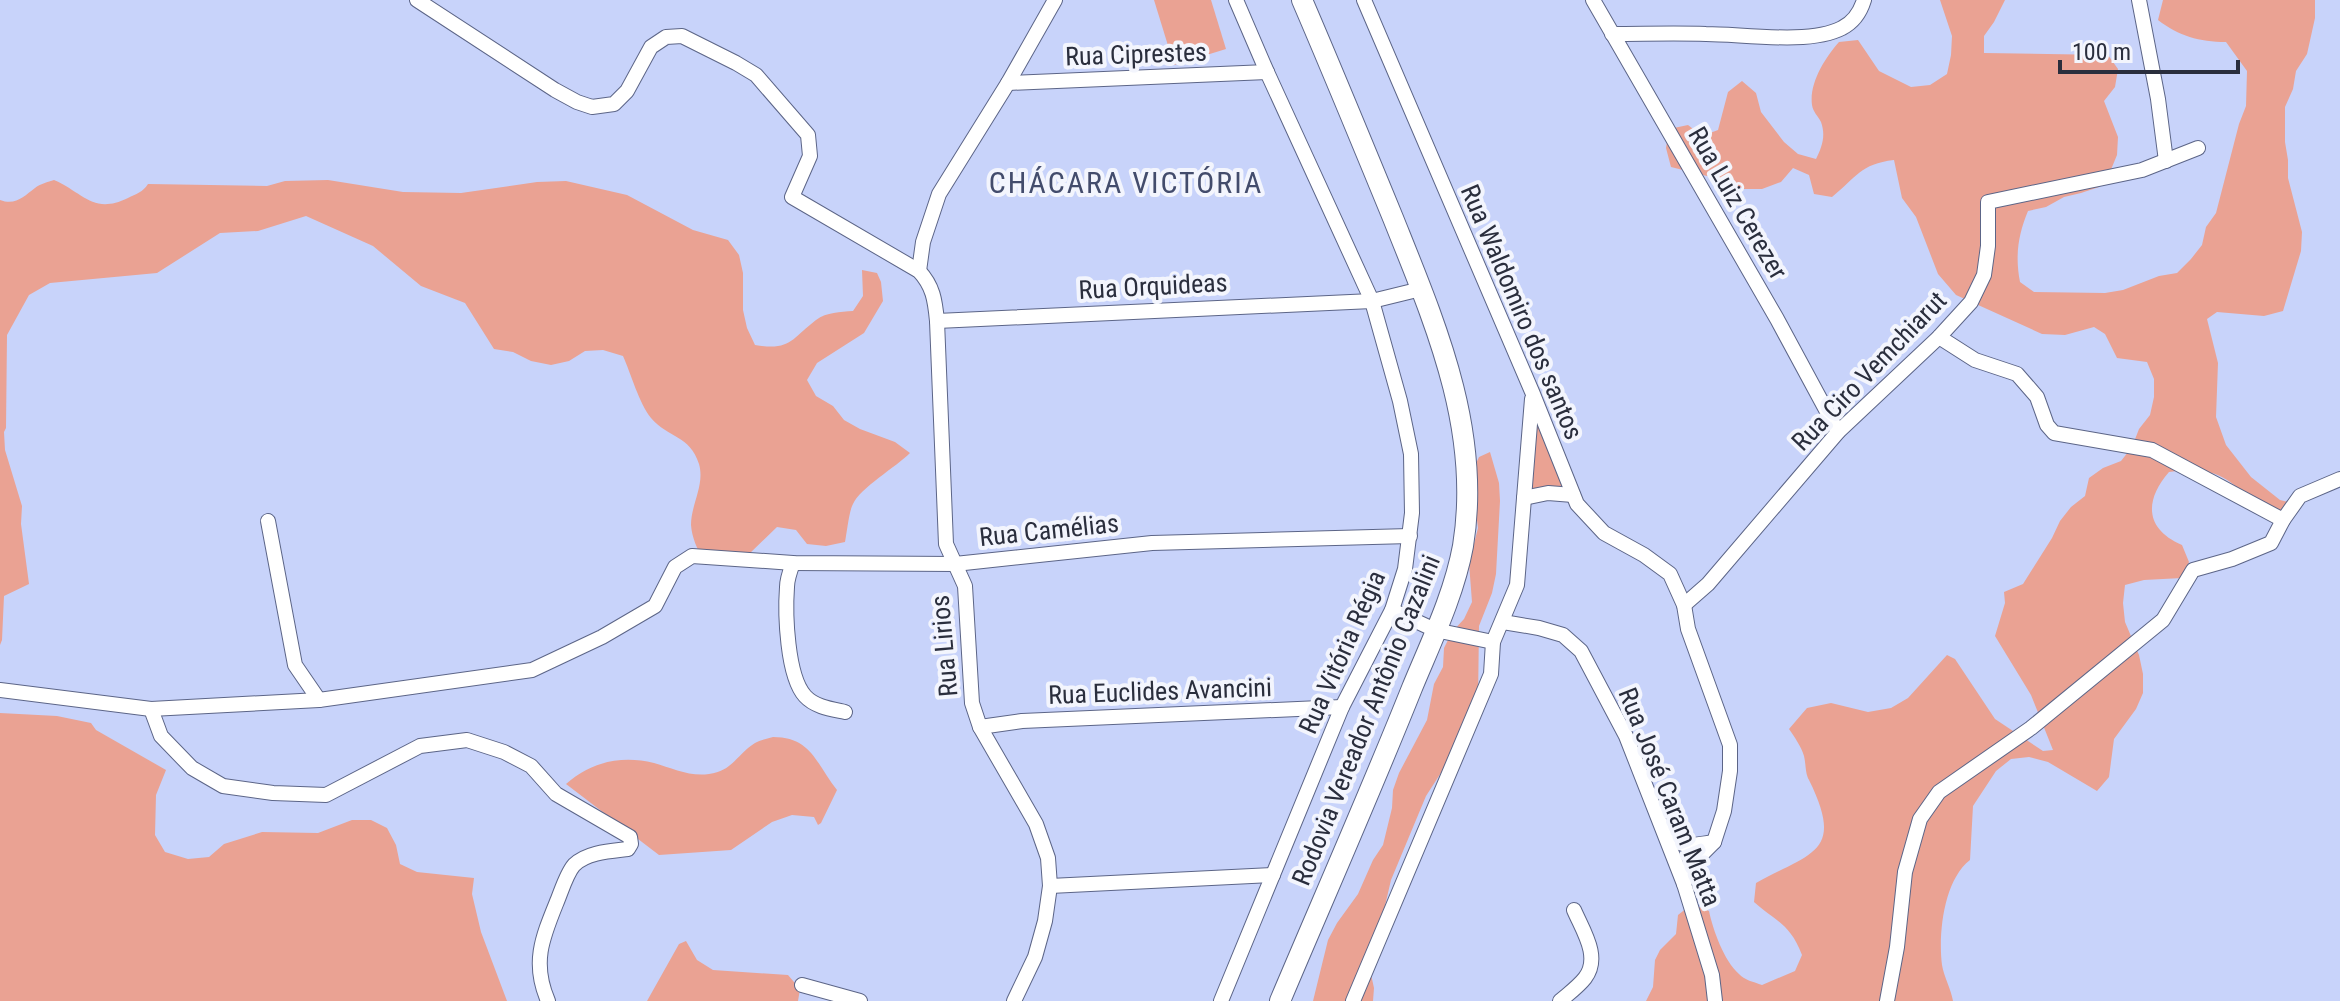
<svg xmlns="http://www.w3.org/2000/svg" width="2340" height="1001" font-family="'Roboto Condensed',sans-serif">
	<rect width="100%" height="100%" fill="#c8d3fa"/>
	<g fill="#eaa293">
		<polygon points="1154,0 1211,0 1226,49 1174,65"/>
		<path d="M1940,0H2005L1994,22L1984,36V53L2108,55L2118,69L2115,87L2104,101L2118,137L2117,155L2110,172L2099,187L2081,193L2064,197L2046,207L2028,211C2018,235 2015,256 2020,282L2034,292L2105,293L2123,290L2159,276L2177,273L2191,259L2202,245L2206,227L2216,213L2239,124L2246,106L2247,71L2226,42C2199,42 2179,36 2158,20L2163,0H2315V18L2307,54L2296,71L2293,89L2285,107V142L2288,160V178L2302,232L2301,251L2283,311L2264,316L2217,312L2207,319L2218,363L2216,417L2226,445L2251,477L2280,500L2299,505L2298,509L2262,516C2232,478 2219,466 2169,472C2144,501 2145,529 2182,545L2189,562L2182,578L2144,580L2125,585L2123,603L2125,622L2139,655L2143,674V693L2136,709L2114,739L2109,777L2097,791L2048,762L2029,757L2011,759L1996,771L1973,806L1970,860C1944,880 1938,933 1942,965C1944,977 1951,989 1953,1001H1646L1653,987L1655,960L1660,950L1676,934L1678,915L1692,904L1709,911C1713,930 1724,961 1739,974C1744,980 1754,982 1762,985L1795,971L1802,955C1790,924 1777,922 1754,902L1756,883C1812,852 1845,853 1809,780C1805,773 1806,764 1804,756C1801,746 1795,738 1789,729L1807,708L1831,703L1868,712L1891,708L1908,698L1947,655L1955,659L1995,719L2043,751L2053,750L2031,695L1995,636L2005,603L2004,592L2023,584L2052,538L2060,521L2071,507L2085,496L2089,478L2103,468L2121,461L2132,447L2139,429L2150,415L2154,397V379L2147,362L2117,358L2105,334L2094,327L2065,335L2042,334L1956,295L1938,274L1916,217L1902,198L1894,160C1860,164 1857,177 1832,197L1814,194L1809,175L1793,168L1781,182L1762,189H1744L1727,181L1671,167L1666,148L1669,129L1688,125L1702,136L1718,130L1728,92L1742,81L1756,93L1761,112L1784,142L1798,154L1816,159C1822,147 1826,136 1821,122C1818,116 1813,112 1812,105C1809,83 1825,58 1839,42L1858,40L1879,71L1911,87L1930,85L1947,74L1951,55L1952,36Z"/>
		<path d="M54,180C84,193 93,215 128,198C136,194 143,192 148,184L267,186L285,181L328,180L403,192L461,193L537,182L566,181L627,195L693,230L728,240L739,255L743,273V310L747,328L755,345C791,351 791,339 816,320C827,312 840,312 853,311L863,296L862,270L877,273L881,282L883,301L864,333L817,363L807,380L816,396L833,406L844,420L860,429L895,442L910,453C896,467 860,488 853,504C849,511 847,532 845,542L826,546L807,544L796,530L777,527L748,555L703,560C697,548 692,538 691,525C691,504 705,485 699,464C690,435 668,438 651,418C639,403 631,374 623,356L603,350L585,351L569,361L551,365L531,361L513,352L494,349L465,303L421,286L373,246L306,216L258,231L220,233L157,273L50,283L29,295L7,335L6,428L4,432L5,450L22,506L21,524L29,584L4,596L2,640L0,645V200C16,206 24,196 35,188C40,184 48,182 54,180Z"/>
		<polygon points="1535,409 1567,491 1528,494"/>
		<polygon points="1490,452 1499,483 1500,501 1496,574 1492,593 1479,626 1478,701 1446,765 1426,796 1391,880 1370,970 1374,988 1373,1001 1313,1001 1328,940 1337,923 1358,894 1373,860 1383,845 1392,808 1393,790 1399,773 1427,720 1434,684 1443,667 1444,648 1452,632 1464,619 1472,602 1469,563 1478,528 1471,474 1479,457"/>
		<polygon points="0,713 57,716 91,723 96,730 166,770 156,795 155,835 165,852 188,859 209,857 224,844 262,832 318,833 352,820 371,820 387,828 396,845 400,864 417,872 474,878 472,894 481,932 507,1001 0,1001"/>
		<path d="M773,737C812,737 816,764 837,790L821,823L818,825L814,817L792,815L772,822L731,850L659,855L566,784C591,762 621,755 654,763C672,768 690,777 709,774C733,771 737,754 755,743C760,740 767,739 773,737Z"/>
		<polygon points="686,941 697,960 713,970 788,975 800,989 798,1001 647,1001 679,944"/>
	</g>
	<g fill="none" stroke-linecap="round" stroke-linejoin="round">
		<g stroke="#5c6587" stroke-width="16">
			<g id="street">
				<path d="M417,0L555,90L577,102L592,107L614,104L627,91L651,47L666,37L682,36L736,63L756,75L808,135L810,156L792,197L919,271C933,286 935,300 937,321L946,544L965,586L972,703L980,727L1036,824L1048,858L1050,886L1045,921L1035,957L1014,1001"/>
				<polyline points="1364,0 1533,394 1577,504 1604,533 1644,555 1670,574 1684,605 1688,629 1730,745 1730,771 1724,811 1714,842 1690,866 1684,884"/>
				<polyline points="1593,0 1777,319 1838,432"/>
				<polyline points="2139,0 2158,99 2166,161"/>
				<path d="M1612,34C1643,34 1675,33 1706,34C1742,34 1810,45 1842,28C1854,22 1860,13 1864,0"/>
				<polyline points="1008,83 1267,72"/>
				<polyline points="919,271 923,242 939,194 1008,83 1055,0"/>
				<polyline points="937,321 1372,301 1421,289"/>
				<polyline points="1939,337 1975,360 2017,374 2037,397 2047,425 2054,433 2152,450 2283,520"/>
				<polyline points="1524,498 1548,493 1573,495"/>
				<polyline points="268,521 295,665 319,700"/>
				<path d="M793,563C790,571 787,579 787,587C785,614 787,676 805,696C815,707 831,709 845,712"/>
				<polyline points="1684,605 1708,584 1838,432 1939,337 1971,302 1984,275 1988,246 1988,202 2142,170 2198,148"/>
				<polyline points="1392,610 1435,630 1493,642"/>
				<polyline points="1503,622 1539,628 1563,635 1581,651 1626,736 1684,884 1712,975 1715,1001"/>
				<polyline points="0,690 151,709 319,700 532,670 602,637 655,606 675,567 692,556 793,563 955,564 1152,543 1410,536"/>
				<path d="M151,709L161,736L192,768L223,786L273,793L326,795L420,746L467,740L504,752L531,766L556,794L630,837L631,844L628,849C612,851 587,852 574,865C567,873 562,889 558,899C543,936 531,962 548,1001"/>
				<polyline points="980,727 1022,721 1342,707"/>
				<path d="M1667,833C1684,850 1691,845 1714,842"/>
				<polyline points="1050,886 1273,875"/>
				<polyline points="802,985 860,1001"/>
				<polyline points="1221,1001 1342,707 1392,610 1405,569 1412,513 1411,454 1400,401 1372,301 1267,72 1236,0"/>
				<polyline points="1353,1001 1491,674 1493,642 1517,585 1532,399"/>
				<path d="M1560,1001C1568,994 1578,987 1585,978C1601,957 1583,931 1574,910"/>
				<polyline points="1887,1001 1897,947 1905,872 1920,819 1939,792 2031,728 2163,620 2193,570 2232,559 2271,543 2283,520 2300,496 2340,479"/>
			</g>
		</g>
		<g stroke="#5c6587" stroke-width="22">
			<path id="primary" d="M1280,1001C1324,897 1370,793 1412,688C1431,642 1454,595 1463,546C1482,430 1435,323 1393,218C1363,145 1333,72 1302,0"/>
		</g>
		<use href="#street" stroke="#fff" stroke-width="14"/>
		<use href="#primary" stroke="#fff" stroke-width="20"/>
	</g>
	<g text-anchor="middle" dominant-baseline="central" stroke-width="8" stroke-linejoin="round" paint-order="stroke">
		<g font-size="26" fill="#2a2e3d" stroke="#f3f5fd">
			<text transform="translate(1136 54) rotate(-2)">Rua Ciprestes</text>
			<text transform="translate(1738 203) rotate(60)">Rua Luiz Cerezer</text>
			<text transform="translate(1153 286) rotate(-3)">Rua Orquideas</text>
			<text transform="translate(1522 312) rotate(67)">Rua Waldomiro dos santos</text>
			<text transform="translate(1869 371) rotate(-46)">Rua Ciro Vemchiarut</text>
			<text transform="translate(1049 530) rotate(-6)">Rua Camélias</text>
			<text transform="translate(944 646) rotate(-95)">Rua Lirios</text>
			<text transform="translate(1342 652) rotate(-66)">Rua Vitória Régia</text>
			<text transform="translate(1160 691) rotate(-2)">Rua Euclides Avancini</text>
			<text transform="translate(1366 720) rotate(-68)">Rodovia Vereador Antônio Cazalini</text>
			<text transform="translate(1670 797) rotate(68)">Rua José Caram Matta</text>
		</g>
		<g font-size="30" letter-spacing="2" fill="#434c6c" stroke="#f3f5fd">
			<text x="1126" y="182">CHÁCARA VICTÓRIA</text>
		</g>
	</g>
	<path d="M2060 60v12h178v-12" fill="none" stroke="#2a2e3d" stroke-width="4"/>
	<text x="2072" y="60" font-size="24" fill="#2a2e3d" stroke="#f3f5fd" stroke-width="6" paint-order="stroke">100 m</text>
</svg>
